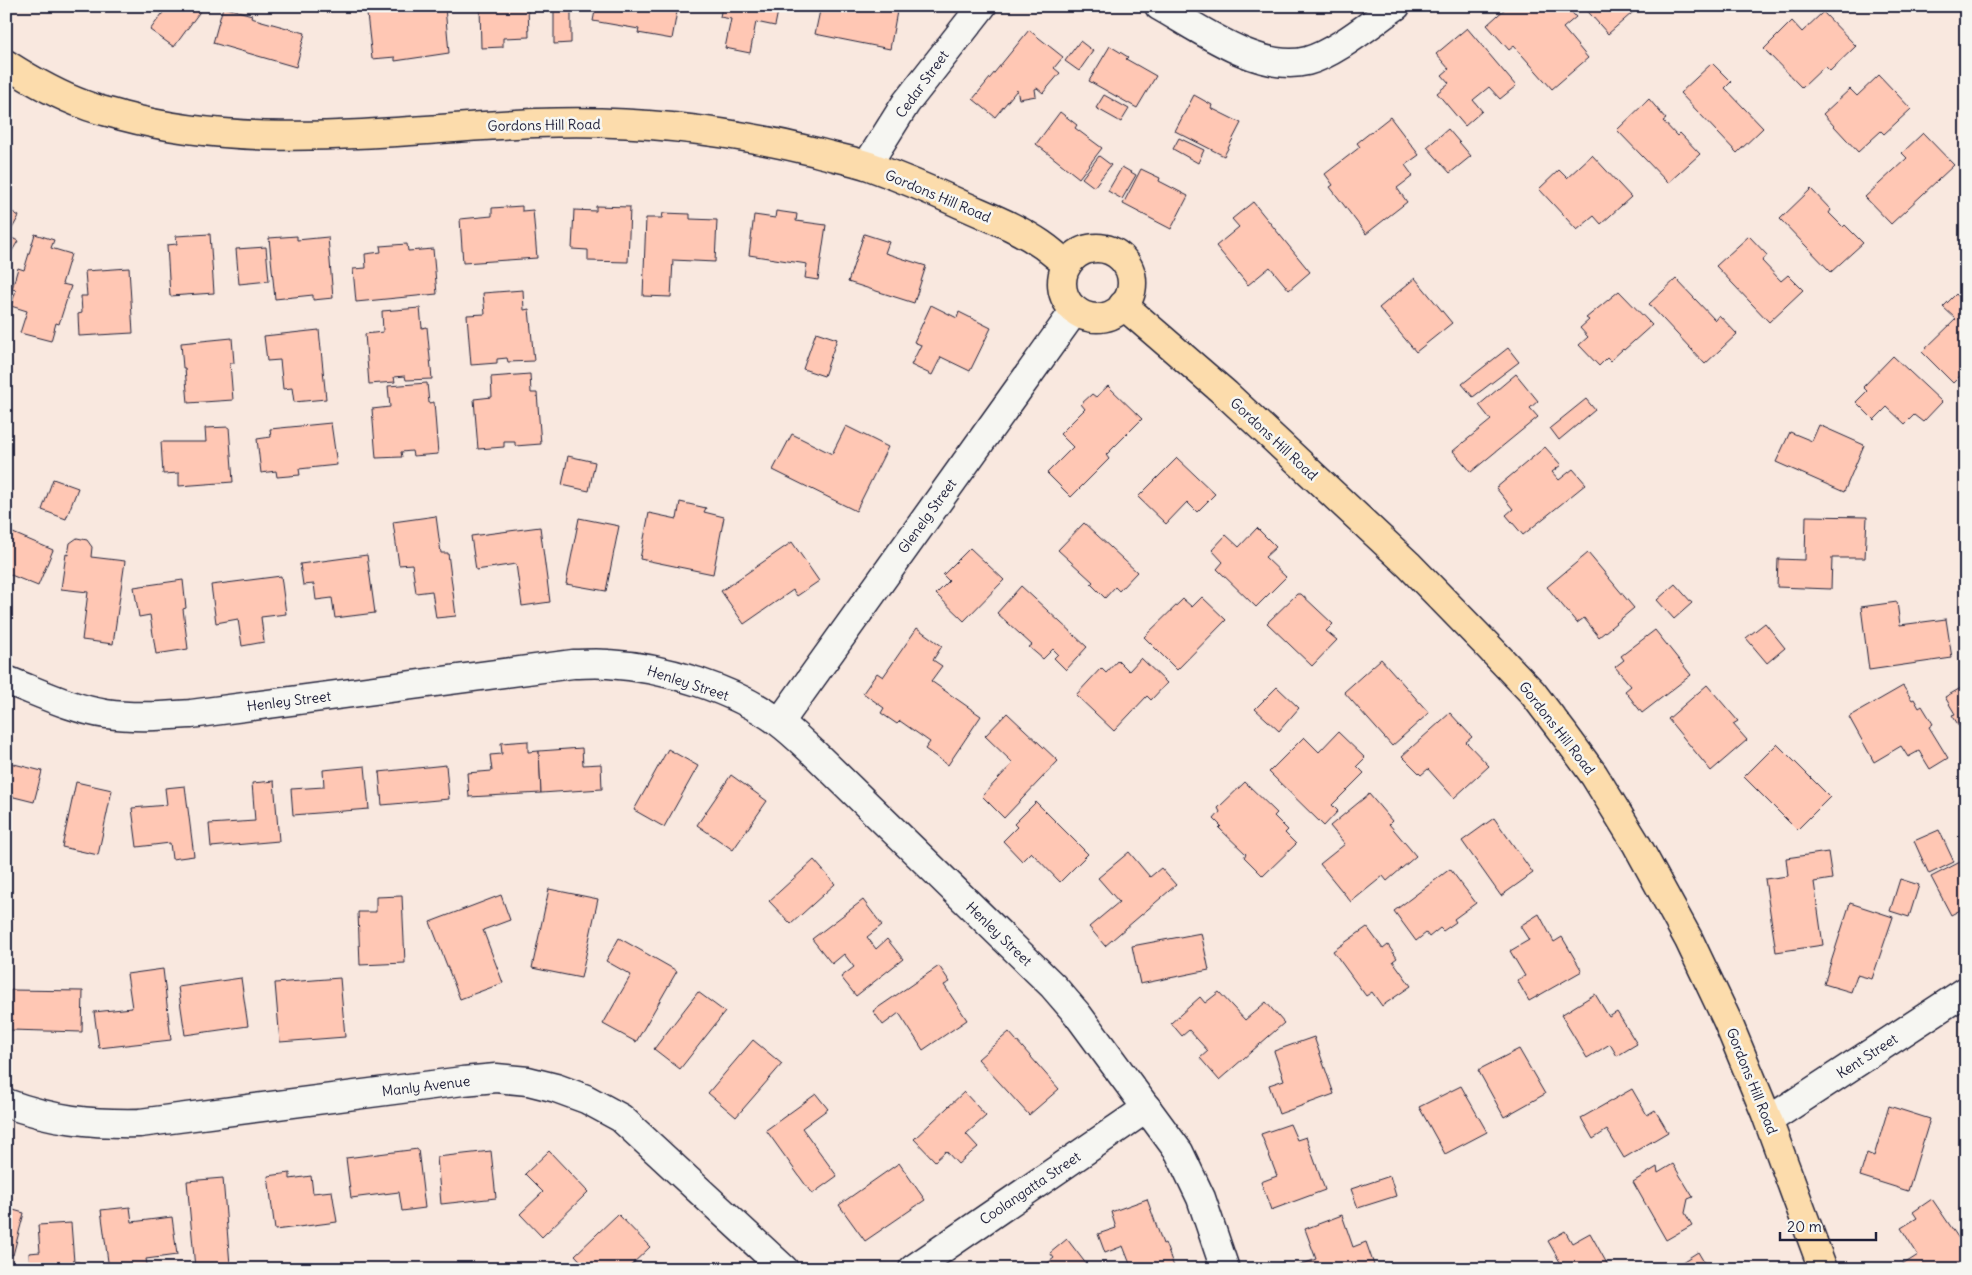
<svg xmlns="http://www.w3.org/2000/svg" width="1972" height="1275" font-family="Delius,sans-serif">
	<rect width="100%" height="100%" fill="#f9e8df"/>
	<filter id="ink" filterUnits="userSpaceOnUse"><feTurbulence type="fractalNoise" baseFrequency=".02" numOctaves="2"/><feDisplacementMap in="SourceGraphic" scale="10" xChannelSelector="R" yChannelSelector="G"/><feConvolveMatrix kernelMatrix="1 2 1 2 8 2 1 2 1" color-interpolation-filters="sRGB"/></filter>
	<g filter="url(#ink)">
		<g fill="#ffc7b4" stroke="#22223b">
			<polygon points="168,6 204,6 174,47 150,30"/>
			<polygon points="480,6 528,6 529,37 503,38 503,47 481,48"/>
			<polygon points="596,6 678,6 672,39 638,33 639,29 593,21"/>
			<polygon points="722,6 779,6 775,26 756,22 750,53 725,48 731,19 720,17"/>
			<polygon points="821,6 898,6 890,49 815,34"/>
			<polygon points="1508,6 1512,8 1515,6 1566,6 1576,17 1563,28 1588,58 1552,89 1514,46 1509,50 1487,25"/>
			<polygon points="1583,6 1640,6 1608,34"/>
			<polygon points="223,7 252,15 251,18 305,33 296,67 213,43"/>
			<polygon points="445,7 449,53 395,61 395,57 372,59 367,14"/>
			<polygon points="554,9 571,9 571,43 554,44"/>
			<polygon points="1823,12 1856,46 1830,71 1825,66 1802,88 1764,49 1792,21 1802,32"/>
			<polygon points="1467,28 1516,86 1500,99 1489,87 1473,100 1482,111 1465,126 1437,93 1449,83 1442,75 1449,69 1436,54"/>
			<polygon points="1029,30 1063,57 1054,68 1060,73 1043,93 1037,88 1035,89 1036,96 1019,99 1017,90 995,117 973,99"/>
			<polygon points="1080,41 1093,51 1079,71 1065,61"/>
			<polygon points="1110,46 1128,57 1126,59 1156,76 1137,108 1089,81"/>
			<polygon points="1712,63 1731,82 1725,88 1763,128 1737,153 1680,93"/>
			<polygon points="1879,75 1911,109 1884,134 1881,131 1858,152 1823,114 1850,89 1857,96"/>
			<polygon points="1104,95 1129,109 1121,122 1096,108"/>
			<polygon points="1194,95 1212,105 1211,108 1241,123 1224,156 1175,131"/>
			<polygon points="1649,99 1666,119 1663,121 1677,136 1680,133 1700,154 1668,183 1617,130"/>
			<polygon points="1060,112 1077,125 1075,128 1102,148 1079,178 1036,144"/>
			<polygon points="1390,117 1419,155 1405,165 1413,176 1397,188 1407,202 1366,234 1330,187 1333,185 1325,174 1360,147 1357,143"/>
			<polygon points="1448,129 1471,156 1450,173 1427,147"/>
			<polygon points="1923,133 1954,165 1891,224 1865,197 1907,158 1902,153"/>
			<polygon points="1179,138 1204,150 1198,163 1173,149"/>
			<polygon points="1592,155 1631,197 1601,224 1594,216 1577,230 1539,189 1559,170 1567,178"/>
			<polygon points="1099,156 1111,165 1094,187 1082,178"/>
			<polygon points="1122,167 1136,175 1122,199 1108,191"/>
			<polygon points="1141,169 1160,178 1159,181 1188,196 1171,229 1123,204"/>
			<polygon points="1811,189 1831,210 1829,213 1843,227 1845,225 1863,243 1831,272 1780,219"/>
			<polygon points="1253,202 1310,272 1289,290 1270,267 1248,285 1216,246 1239,227 1232,219"/>
			<polygon points="522,206 522,211 533,210 537,258 463,263 460,219 492,216 492,208"/>
			<polygon points="596,206 630,207 628,262 588,261 588,250 572,249 574,210 596,211"/>
			<polygon points="6,208 19,216 8,236 18,241 6,261"/>
			<polygon points="776,211 797,214 796,221 826,225 818,280 805,278 807,264 749,255 754,215 775,218"/>
			<polygon points="663,213 690,214 690,219 717,220 715,262 673,260 671,297 643,296 646,218 662,218"/>
			<polygon points="35,234 54,240 51,248 71,254 62,284 71,286 59,324 56,323 51,341 20,333 27,311 11,306 16,290 12,289 18,268 24,270"/>
			<polygon points="210,234 214,293 170,296 167,245 177,244 176,236"/>
			<polygon points="864,234 889,242 885,253 926,266 914,303 848,282"/>
			<polygon points="297,236 297,240 328,237 333,298 313,300 313,295 275,299 269,238"/>
			<polygon points="1749,236 1767,255 1762,261 1781,281 1788,275 1803,290 1769,322 1716,266"/>
			<polygon points="407,244 408,251 433,249 437,294 356,302 353,269 366,268 365,254 381,252 380,246"/>
			<polygon points="266,247 269,281 239,284 236,249"/>
			<polygon points="129,268 133,333 79,336 78,314 82,313 81,296 87,296 85,271"/>
			<polygon points="1415,278 1452,323 1416,352 1379,308"/>
			<polygon points="1676,279 1715,320 1719,315 1737,334 1705,364 1649,304"/>
			<polygon points="523,290 524,310 529,309 534,361 508,362 507,358 497,359 497,363 471,365 467,315 485,314 483,293"/>
			<polygon points="1619,291 1652,325 1624,350 1623,349 1610,361 1607,358 1599,366 1579,345 1588,337 1580,328 1589,320 1586,318"/>
			<polygon points="1956,294 1966,304 1966,370 1953,383 1922,352 1956,319 1943,307"/>
			<polygon points="931,305 957,318 959,312 991,328 970,371 941,357 932,375 911,365 921,345 914,342"/>
			<polygon points="420,308 422,328 427,327 432,379 406,380 405,376 394,377 395,382 369,384 365,334 383,332 382,311"/>
			<polygon points="319,330 326,399 294,402 292,388 283,389 280,360 267,361 264,336"/>
			<polygon points="816,332 837,339 824,376 803,369"/>
			<polygon points="232,338 234,363 230,363 233,400 188,403 185,368 183,368 181,343"/>
			<polygon points="1508,348 1519,362 1473,397 1462,384"/>
			<polygon points="1893,356 1942,402 1923,422 1914,415 1905,424 1887,407 1874,420 1856,402 1867,391 1863,387"/>
			<polygon points="530,374 531,393 537,393 541,444 515,446 515,442 504,442 504,447 478,449 474,399 492,397 491,377"/>
			<polygon points="1516,374 1538,401 1530,408 1538,417 1471,472 1453,451 1491,420 1479,405"/>
			<polygon points="427,383 429,403 434,402 438,454 413,456 412,451 401,452 402,457 376,458 372,409 390,407 388,386"/>
			<polygon points="1108,386 1142,419 1106,455 1109,459 1071,497 1047,473 1073,447 1060,434 1085,409 1081,404 1092,394 1096,397"/>
			<polygon points="1586,399 1595,410 1559,440 1550,428"/>
			<polygon points="331,423 337,465 299,469 300,475 277,477 276,471 261,473 257,439 271,437 270,429"/>
			<polygon points="1819,425 1864,445 1844,492 1776,462 1790,432 1812,441"/>
			<polygon points="846,426 888,447 856,511 773,470 792,434 832,454"/>
			<polygon points="229,427 233,482 179,486 179,473 163,474 161,442 206,442 205,428"/>
			<polygon points="1545,447 1561,465 1552,472 1559,480 1573,469 1586,484 1523,535 1506,515 1513,509 1496,488"/>
			<polygon points="568,456 595,462 589,491 562,485"/>
			<polygon points="1177,458 1215,494 1197,512 1187,502 1166,524 1138,497"/>
			<polygon points="53,479 78,488 66,519 42,510"/>
			<polygon points="680,502 706,508 704,512 724,517 713,574 640,559 649,513 677,519"/>
			<polygon points="436,516 441,553 448,553 456,616 436,618 432,591 416,593 412,564 399,565 393,522"/>
			<polygon points="1806,516 1867,517 1865,558 1832,558 1831,589 1777,587 1778,559 1805,560"/>
			<polygon points="579,518 619,526 606,591 566,584"/>
			<polygon points="1084,523 1137,572 1119,591 1115,587 1105,598 1091,584 1093,582 1058,550"/>
			<polygon points="540,527 550,602 522,606 516,564 476,570 471,536"/>
			<polygon points="1257,528 1276,547 1265,557 1286,577 1256,607 1217,569 1223,562 1212,550 1226,535 1239,547"/>
			<polygon points="6,530 53,550 38,586 6,573"/>
			<polygon points="77,538 87,540 92,547 91,557 125,561 113,644 82,640 88,592 61,589 66,554 68,555 70,543"/>
			<polygon points="792,542 819,581 797,596 793,590 744,624 721,591"/>
			<polygon points="970,548 1004,580 964,621 936,594 949,581 943,575"/>
			<polygon points="1588,553 1634,608 1599,637 1584,618 1577,623 1547,587"/>
			<polygon points="367,555 375,613 335,618 332,598 316,600 314,584 303,585 300,564"/>
			<polygon points="281,576 286,614 261,617 264,642 242,646 238,619 216,623 211,585"/>
			<polygon points="183,580 186,608 183,609 188,649 156,654 150,615 139,617 134,587"/>
			<polygon points="1675,584 1692,603 1674,619 1657,600"/>
			<polygon points="1021,586 1087,647 1066,670 1054,658 1058,654 1053,649 1043,659 1029,647 1032,645 997,613"/>
			<polygon points="1297,594 1301,594 1333,624 1326,631 1337,640 1312,666 1267,623"/>
			<polygon points="1202,597 1226,620 1177,670 1144,637 1183,599 1192,607"/>
			<polygon points="1897,602 1900,625 1946,619 1952,658 1869,670 1861,607"/>
			<polygon points="1765,623 1785,648 1767,663 1746,638"/>
			<polygon points="917,628 942,646 933,660 942,666 931,681 981,716 948,765 925,749 930,742 900,721 897,724 881,713 884,708 863,693 877,673 883,677"/>
			<polygon points="1655,630 1691,675 1642,713 1625,691 1631,686 1615,667 1624,660 1621,656"/>
			<polygon points="1141,658 1167,683 1151,700 1147,696 1114,731 1076,695 1101,668 1106,673 1118,660 1129,671"/>
			<polygon points="1381,659 1429,713 1392,746 1344,692"/>
			<polygon points="1707,685 1738,721 1733,724 1747,740 1711,771 1668,719"/>
			<polygon points="1966,685 1966,737 1952,715 1955,714 1945,697"/>
			<polygon points="1903,686 1912,700 1914,699 1919,708 1922,706 1933,724 1929,727 1948,758 1930,769 1919,751 1908,757 1901,746 1874,762 1849,717"/>
			<polygon points="1277,687 1299,708 1279,731 1255,709"/>
			<polygon points="1007,713 1058,761 1004,818 982,796 1013,763 985,736"/>
			<polygon points="1450,713 1472,737 1466,742 1489,766 1454,798 1428,769 1421,775 1402,756"/>
			<polygon points="1338,732 1365,758 1357,766 1364,773 1332,805 1338,811 1324,826 1269,772 1304,737 1319,752"/>
			<polygon points="528,741 528,752 539,751 541,793 469,797 467,773 492,771 490,755 502,754 501,743"/>
			<polygon points="1777,744 1830,797 1797,830 1744,777"/>
			<polygon points="582,748 583,765 601,764 602,789 541,793 539,751"/>
			<polygon points="668,749 698,766 664,827 634,810"/>
			<polygon points="6,762 42,771 34,802 6,795"/>
			<polygon points="446,765 449,799 382,805 379,772"/>
			<polygon points="365,766 369,809 293,815 291,789 324,787 323,770"/>
			<polygon points="731,775 767,801 733,850 697,825"/>
			<polygon points="274,781 279,841 211,847 209,824 255,821 252,783"/>
			<polygon points="76,782 112,790 98,855 62,847"/>
			<polygon points="1245,782 1277,813 1274,816 1288,830 1285,833 1296,844 1263,876 1244,857 1246,854 1219,828 1221,826 1214,819 1220,812 1218,808"/>
			<polygon points="185,786 194,856 172,859 170,843 137,847 132,808 167,805 165,788"/>
			<polygon points="1369,794 1392,821 1389,824 1416,856 1387,881 1383,876 1351,902 1320,864 1345,844 1330,826"/>
			<polygon points="1036,802 1088,854 1060,882 1031,852 1022,861 1003,841 1017,827 1014,824"/>
			<polygon points="1494,818 1533,873 1501,896 1462,841"/>
			<polygon points="1939,830 1954,862 1929,874 1914,841"/>
			<polygon points="1129,852 1150,877 1161,868 1176,885 1105,946 1089,927 1119,902 1098,878"/>
			<polygon points="1828,852 1832,879 1814,882 1823,945 1776,952 1765,879 1788,876 1786,858"/>
			<polygon points="1966,859 1966,907 1951,915 1931,877"/>
			<polygon points="814,860 835,884 791,924 769,901"/>
			<polygon points="1450,869 1476,903 1454,919 1456,922 1443,931 1440,928 1429,937 1426,933 1416,941 1394,911"/>
			<polygon points="1900,879 1919,885 1909,917 1890,911"/>
			<polygon points="549,889 598,899 581,978 532,968"/>
			<polygon points="501,895 510,920 483,930 503,983 460,999 430,922"/>
			<polygon points="402,896 405,963 360,965 358,912 376,912 376,897"/>
			<polygon points="863,900 882,925 867,937 876,949 887,939 903,959 856,996 841,977 854,967 844,954 832,964 812,939"/>
			<polygon points="1850,903 1893,917 1872,979 1857,975 1851,992 1824,984"/>
			<polygon points="1539,914 1554,942 1562,937 1582,971 1529,1001 1517,980 1525,976 1510,951 1529,940 1520,926"/>
			<polygon points="1367,927 1383,949 1388,945 1397,958 1393,961 1411,986 1382,1006 1372,992 1366,996 1333,951"/>
			<polygon points="1201,933 1209,970 1140,984 1132,946"/>
			<polygon points="619,938 677,971 636,1042 603,1024 631,975 606,961"/>
			<polygon points="939,966 950,982 944,985 967,1020 923,1050 899,1013 883,1025 873,1011"/>
			<polygon points="163,969 171,1040 99,1048 94,1012 132,1008 127,974"/>
			<polygon points="241,978 248,1026 185,1035 178,987"/>
			<polygon points="340,978 345,1037 280,1042 275,983"/>
			<polygon points="11,990 83,991 82,1032 10,1030"/>
			<polygon points="698,992 725,1012 680,1069 654,1049"/>
			<polygon points="1219,992 1245,1020 1266,1002 1284,1023 1219,1080 1200,1058 1208,1051 1189,1030 1182,1036 1171,1023 1200,997 1205,1003"/>
			<polygon points="1595,994 1609,1017 1617,1012 1637,1044 1617,1056 1610,1044 1587,1058 1561,1015"/>
			<polygon points="1009,1032 1059,1089 1029,1115 978,1059"/>
			<polygon points="1314,1037 1334,1094 1279,1114 1269,1085 1284,1080 1274,1051"/>
			<polygon points="753,1040 782,1064 736,1117 708,1093"/>
			<polygon points="1519,1049 1545,1094 1504,1117 1478,1070"/>
			<polygon points="1461,1086 1487,1132 1445,1154 1419,1107"/>
			<polygon points="1632,1089 1647,1115 1655,1110 1668,1132 1624,1158 1607,1130 1593,1139 1581,1118"/>
			<polygon points="964,1092 986,1116 966,1134 978,1147 958,1164 946,1151 935,1161 914,1139"/>
			<polygon points="816,1094 828,1109 802,1128 837,1176 812,1194 766,1130"/>
			<polygon points="1889,1106 1930,1119 1908,1191 1860,1176 1867,1153 1874,1156"/>
			<polygon points="1290,1124 1297,1140 1306,1137 1325,1190 1271,1210 1261,1182 1277,1176 1261,1134"/>
			<polygon points="418,1149 425,1208 402,1211 399,1192 351,1198 346,1158"/>
			<polygon points="491,1151 496,1198 441,1204 437,1157"/>
			<polygon points="549,1151 588,1192 542,1237 520,1214 543,1192 525,1174"/>
			<polygon points="899,1163 925,1200 865,1241 839,1205"/>
			<polygon points="1673,1164 1693,1197 1688,1199 1685,1213 1692,1225 1666,1240 1633,1182 1657,1167 1658,1173"/>
			<polygon points="290,1173 290,1179 311,1176 313,1193 332,1191 337,1222 275,1230 268,1176"/>
			<polygon points="1390,1176 1396,1196 1358,1208 1351,1189"/>
			<polygon points="223,1178 230,1265 195,1268 187,1181"/>
			<polygon points="1147,1199 1163,1244 1165,1243 1175,1269 1132,1269 1123,1246 1105,1253 1098,1234 1116,1228 1111,1212"/>
			<polygon points="1932,1199 1966,1249 1966,1258 1950,1269 1896,1269 1918,1255 1901,1228 1917,1218 1913,1212"/>
			<polygon points="130,1207 132,1222 172,1217 177,1255 146,1259 148,1269 109,1269 101,1210"/>
			<polygon points="6,1208 24,1213 13,1255 6,1253"/>
			<polygon points="618,1214 650,1247 627,1269 620,1267 618,1269 588,1269 575,1255"/>
			<polygon points="1342,1215 1353,1247 1366,1242 1374,1265 1364,1269 1299,1269 1298,1266 1316,1259 1305,1229"/>
			<polygon points="71,1223 74,1262 79,1262 79,1269 30,1269 29,1253 40,1252 38,1225"/>
			<polygon points="1565,1231 1572,1243 1590,1233 1610,1269 1564,1269 1548,1241"/>
			<polygon points="1067,1239 1090,1269 1040,1269 1054,1258 1050,1253"/>
			<polygon points="1698,1252 1708,1269 1671,1269"/>
		</g>
		<g fill="none" stroke-linecap="round" stroke-linejoin="round">
			<g stroke="#22223b" stroke-width="31">
				<g id="minor">
					<path d="M1159,6C1200,29 1260,73 1307,61C1336,53 1371,23 1396,6"/>
					<polyline points="867,165 906,103 982,6"/>
					<path d="M6,680C38,692 72,709 106,714C135,718 162,716 191,714L573,664C585,664 596,663 608,664C663,667 735,689 780,723C792,732 803,743 814,753L1053,986L1078,1015L1179,1152L1201,1198L1225,1269"/>
					<polyline points="780,722 1075,310"/>
					<path d="M6,1103C52,1120 92,1124 140,1123L463,1081L496,1078L528,1081L556,1088L586,1099L621,1118L784,1269"/>
					<polyline points="1769,1120 1966,991"/>
					<polyline points="913,1269 1147,1108"/>
				</g>
			</g>
			<g stroke="#22223b" stroke-width="31">
				<g id="major">
					<path d="M6,64C31,80 57,95 85,105C97,110 110,112 122,116C257,152 398,129 536,123C630,119 724,129 816,152C833,157 852,160 869,166C899,177 928,189 956,202C984,215 1015,226 1041,244C1050,250 1058,258 1067,264"/>
					<circle cx="1097" cy="283" r="35"/>
					<polyline points="1123,305 1226,394 1409,565 1487,645 1532,692 1564,734 1594,775 1637,845 1689,940 1727,1020 1765,1112 1823,1269"/>
				</g>
			</g>
			<use href="#minor" stroke="#f6f6f2" stroke-width="28"/>
			<use href="#major" stroke="#fcdcac" stroke-width="28"/>
		</g>
	</g>
	<g text-anchor="middle" dominant-baseline="central" stroke-width="5" stroke-linejoin="round" paint-order="stroke">
		<g font-size="14" fill="#22223b" stroke="#f6f6f2">
			<text transform="translate(922 84) rotate(-54)">Cedar Street</text>
			<text transform="translate(544 125) rotate(-1)">Gordons Hill Road</text>
			<text transform="translate(938 196) rotate(23)">Gordons Hill Road</text>
			<text transform="translate(1274 439) rotate(43)">Gordons Hill Road</text>
			<text transform="translate(927 516) rotate(-54)">Glenelg Street</text>
			<text transform="translate(688 683) rotate(18)">Henley Street</text>
			<text transform="translate(289 701) rotate(-7)">Henley Street</text>
			<text transform="translate(1557 728) rotate(52)">Gordons Hill Road</text>
			<text transform="translate(999 934) rotate(44)">Henley Street</text>
			<text transform="translate(1867 1056) rotate(-33)">Kent Street</text>
			<text transform="translate(1752 1081) rotate(68)">Gordons Hill Road</text>
			<text transform="translate(426 1086) rotate(-7)">Manly Avenue</text>
			<text transform="translate(1030 1188) rotate(-34)">Coolangatta Street</text>
		</g>
	</g>
	<rect width="1972" height="1275" fill="none" stroke="#f6f6f2" stroke-width="25"/>
	<rect x="12" y="12" width="1947" height="1250" fill="none" stroke="#22223b" stroke-width="2" filter="url(#ink)"/>
	<path d="M1780 1232v8h96v-8" fill="none" stroke="#22223b" stroke-width="2.5"/>
	<text x="1787" y="1232" font-size="15" fill="#22223b" stroke="#f6f6f2" stroke-width="4" paint-order="stroke">20 m</text>
</svg>
